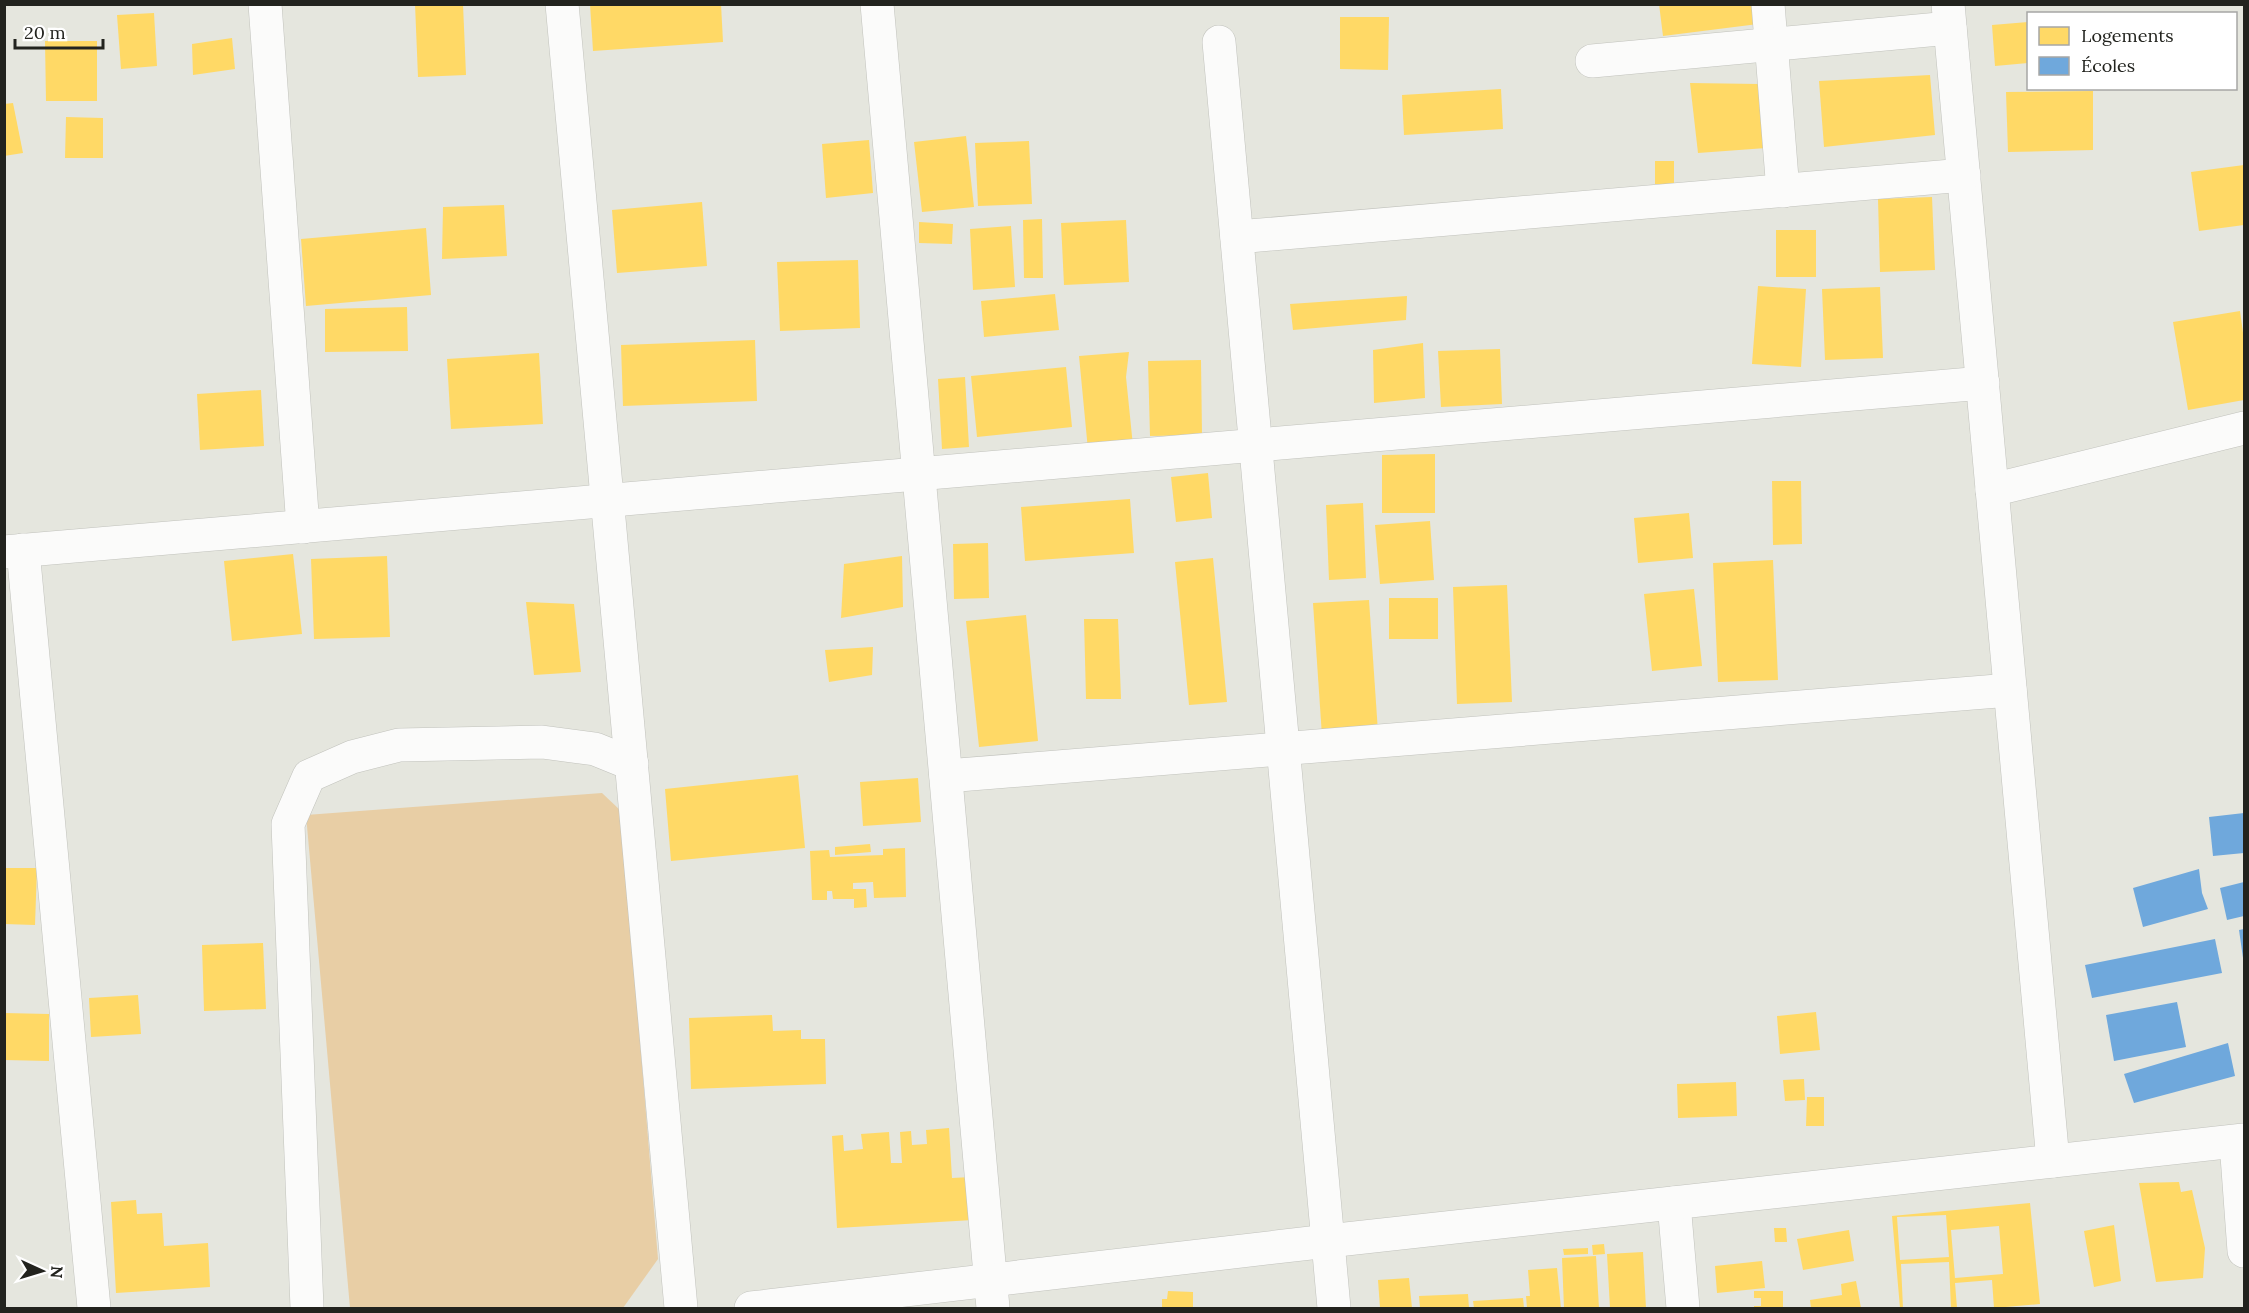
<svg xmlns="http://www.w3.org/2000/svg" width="2249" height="1313" font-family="Lora,serif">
	<rect width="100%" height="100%" fill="#e5e6de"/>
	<polygon fill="#e8cea5" points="602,793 621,811 658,1259 623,1308 350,1308 306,815"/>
	<g fill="#ffd966" fill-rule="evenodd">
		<polygon points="415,4 463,4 466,75 418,77"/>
		<polygon points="590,4 721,4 723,42 593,51"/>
		<polygon points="1659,4 1764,4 1766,23 1663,36"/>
		<polygon points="154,13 157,66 121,69 117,15"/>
		<polygon points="1340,17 1389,17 1388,70 1340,69"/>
		<polygon points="2028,22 2028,63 1995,66 1992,25"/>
		<polygon points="232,38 235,69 193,75 192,44"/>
		<polygon points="45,41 97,41 97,101 46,101"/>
		<polygon points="1930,75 1935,135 1824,147 1819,81"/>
		<polygon points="1690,83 1759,84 1766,148 1698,153"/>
		<polygon points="1501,89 1503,129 1404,135 1402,95"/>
		<polygon points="2093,91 2093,150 2008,152 2006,92"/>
		<polygon points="13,103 23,153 4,156 4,104"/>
		<polygon points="66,117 103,118 103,158 65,158"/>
		<polygon points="966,136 974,207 922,212 914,142"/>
		<polygon points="869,140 873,193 826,198 822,144"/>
		<polygon points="1029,141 1032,204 978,206 975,143"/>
		<rect x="1655" y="161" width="19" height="23"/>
		<polygon points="2244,165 2244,225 2199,231 2191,172"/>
		<polygon points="1932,197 1935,270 1880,272 1878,199"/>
		<polygon points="702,202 707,266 617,273 612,210"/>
		<polygon points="504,205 507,256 442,259 443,207"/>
		<polygon points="1042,219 1043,278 1024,278 1023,220"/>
		<polygon points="1126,220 1129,282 1064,285 1061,223"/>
		<polygon points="919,222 953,224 952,244 919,243"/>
		<polygon points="1011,226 1015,287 973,290 970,229"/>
		<polygon points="426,228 431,295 306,306 301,239"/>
		<rect x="1776" y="230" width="40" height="47"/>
		<polygon points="858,260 860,328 780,331 777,262"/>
		<polygon points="1758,286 1806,289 1801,367 1752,364"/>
		<polygon points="1880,287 1883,358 1825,360 1822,289"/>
		<polygon points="1055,294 1059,330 984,337 981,301"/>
		<polygon points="1407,296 1406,320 1293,330 1290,304"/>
		<polygon points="407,307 408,351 325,352 325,309"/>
		<polygon points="2240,311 2244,340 2244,400 2188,410 2173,322"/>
		<polygon points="755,340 757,401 623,406 621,345"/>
		<polygon points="1423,343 1425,398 1374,403 1373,350"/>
		<polygon points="1500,349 1502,404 1441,407 1438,351"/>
		<polygon points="1129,352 1126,377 1133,446 1088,450 1079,356"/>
		<polygon points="539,353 543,424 451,429 447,359"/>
		<polygon points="1201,360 1202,435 1150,436 1148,361"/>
		<polygon points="1066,367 1072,427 977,437 971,376"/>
		<polygon points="965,377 969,447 942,449 938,379"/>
		<polygon points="261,390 264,446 200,450 197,394"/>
		<polygon points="1435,454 1435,513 1382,513 1382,455"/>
		<polygon points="1208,473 1212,518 1176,522 1171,477"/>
		<polygon points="1772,481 1801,481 1802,544 1773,545"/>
		<polygon points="1130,499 1134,553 1025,561 1021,507"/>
		<polygon points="1363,503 1366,578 1329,580 1326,505"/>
		<polygon points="1689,513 1693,558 1638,563 1634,518"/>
		<polygon points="1430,521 1434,580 1380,584 1375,525"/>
		<polygon points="988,543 989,598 954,599 953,544"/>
		<polygon points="293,554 302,634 232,641 224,561"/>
		<polygon points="387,556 390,637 314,639 311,559"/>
		<polygon points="902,556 903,607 841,618 844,564"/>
		<polygon points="1213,558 1227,702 1189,705 1175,562"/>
		<polygon points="1773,560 1778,680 1718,682 1713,563"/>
		<polygon points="1507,585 1512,702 1457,704 1453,587"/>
		<polygon points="1694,589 1702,666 1652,671 1644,594"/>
		<rect x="1389" y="598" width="49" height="41"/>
		<polygon points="1369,600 1378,732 1322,736 1313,603"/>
		<polygon points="526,602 574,604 581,672 534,675"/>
		<polygon points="1026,615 1038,741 979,747 966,621"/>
		<polygon points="1084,619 1118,619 1121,699 1086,699"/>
		<polygon points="873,647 872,675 829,682 825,650"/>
		<polygon points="798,775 805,848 671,861 665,789"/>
		<polygon points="918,778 921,822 863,826 860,782"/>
		<polygon points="870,844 871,852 835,855 835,847"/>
		<polygon points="905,848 906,897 874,898 873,882 853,883 853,889 866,889 867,907 854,908 854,899 833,899 832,891 827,891 827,900 812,900 810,851 829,850 830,857 883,855 883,849"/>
		<polygon points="4,868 37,868 35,925 4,924"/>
		<polygon points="263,943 266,1009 204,1011 202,945"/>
		<polygon points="138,995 141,1034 91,1037 89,998"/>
		<polygon points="1816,1012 1820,1050 1780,1054 1777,1016"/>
		<polygon points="4,1013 49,1014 49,1061 4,1060"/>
		<polygon points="772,1015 773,1031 801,1030 801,1039 825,1039 826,1084 691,1089 689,1018"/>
		<polygon points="1804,1079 1805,1100 1785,1101 1783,1080"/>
		<polygon points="1736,1082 1737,1116 1678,1118 1677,1084"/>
		<polygon points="1807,1097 1824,1097 1824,1126 1806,1126"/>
		<polygon points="949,1128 952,1178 971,1177 973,1220 837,1228 832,1136 843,1135 844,1151 863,1149 861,1134 889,1132 891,1163 902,1163 900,1132 911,1131 912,1145 927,1144 926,1130"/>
		<polygon points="2179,1182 2181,1192 2192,1190 2205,1248 2203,1278 2156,1282 2139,1183"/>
		<polygon points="136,1200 137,1214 162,1213 164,1246 208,1243 210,1287 116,1293 111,1202"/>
		<path d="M2030,1203L2040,1304L1994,1308L1992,1280L1955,1283L1957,1308H1951L1949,1262L1901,1264L1903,1308H1900L1892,1216ZM1946,1215L1949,1257L1900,1260L1897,1217ZM1999,1226L2003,1274L1955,1278L1951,1230Z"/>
		<polygon points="2114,1225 2121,1281 2094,1287 2084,1231"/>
		<polygon points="1774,1228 1786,1228 1787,1242 1775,1242"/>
		<polygon points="1849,1230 1854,1261 1803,1270 1797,1239"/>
		<polygon points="1604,1244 1605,1254 1593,1255 1592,1245"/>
		<polygon points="1588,1248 1588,1254 1564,1255 1563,1249"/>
		<polygon points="1643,1252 1646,1308 1610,1308 1607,1254"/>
		<polygon points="1596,1256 1599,1308 1564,1308 1562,1258"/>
		<polygon points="1762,1261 1765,1288 1717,1293 1715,1266"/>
		<polygon points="1557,1268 1561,1308 1527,1308 1526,1296 1530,1296 1528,1270"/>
		<polygon points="1409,1278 1412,1308 1380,1308 1378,1280"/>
		<polygon points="1856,1281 1861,1308 1811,1308 1810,1300 1842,1295 1841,1284"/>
		<polygon points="1168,1291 1193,1292 1193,1308 1162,1308 1162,1299 1167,1299"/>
		<polygon points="1754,1291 1783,1291 1783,1308 1754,1308 1754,1306 1761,1306 1761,1298 1754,1298"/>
		<polygon points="1468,1294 1469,1308 1420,1308 1419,1296"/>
		<polygon points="1523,1298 1524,1308 1474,1308 1473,1301"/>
	</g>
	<g fill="#6fa8dc">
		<polygon points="2244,813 2244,853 2213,856 2209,817"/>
		<polygon points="2199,869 2202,893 2208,909 2143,927 2133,888"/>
		<polygon points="2244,882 2244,916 2227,920 2220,888"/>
		<polygon points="2244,929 2244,958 2243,958 2239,930"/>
		<polygon points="2215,939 2222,973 2092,998 2085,965"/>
		<polygon points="2177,1002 2186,1047 2114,1061 2106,1015"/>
		<polygon points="2228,1043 2235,1076 2134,1103 2124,1074"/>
	</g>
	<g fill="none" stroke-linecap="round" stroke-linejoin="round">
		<g stroke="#c1c2bc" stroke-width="34">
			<g id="minor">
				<polyline points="265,4 303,527"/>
				<polyline points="562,4 681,1308"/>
				<polyline points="877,4 993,1308"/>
				<polyline points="1768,4 1783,191"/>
				<polyline points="1948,4 2053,1161"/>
				<polyline points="1219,42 1334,1308"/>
				<polyline points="1592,61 1950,28"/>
				<polyline points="1237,237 1964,175"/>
				<polyline points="1992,490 2244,428"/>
				<polyline points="23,550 94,1308"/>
				<polyline points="4,552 1983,383"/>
				<polyline points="946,776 2010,690"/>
				<polyline points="2236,1142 2244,1251"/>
				<polyline points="1674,1203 1683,1308"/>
				<polyline points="307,1308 288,824 309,776 352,757 399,745 542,742 595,749 632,764"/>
				<polyline points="751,1308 1328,1241 2244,1140"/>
			</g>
		</g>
		<use href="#minor" stroke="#fbfbfa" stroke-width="33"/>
	</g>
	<rect width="2249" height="1313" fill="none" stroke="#22231e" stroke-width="12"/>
	<rect x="2027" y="12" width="210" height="78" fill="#ffffff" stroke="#a7a7a5" stroke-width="1.5"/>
	<rect x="2039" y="27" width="30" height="18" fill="#ffd966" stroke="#a7a7a5" stroke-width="1.5"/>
	<text x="2081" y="42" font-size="18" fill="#22231e">Logements</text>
	<rect x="2039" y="57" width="30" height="18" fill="#6fa8dc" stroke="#a7a7a5" stroke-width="1.5"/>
	<text x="2081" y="72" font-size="18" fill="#22231e">Écoles</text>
	<g transform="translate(42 1271) rotate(94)" stroke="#ffffff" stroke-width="4.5" paint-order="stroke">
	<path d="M0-4.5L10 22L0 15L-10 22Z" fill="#22231e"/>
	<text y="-9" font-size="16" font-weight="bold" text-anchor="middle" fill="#22231e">N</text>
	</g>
	<path d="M15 39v9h88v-9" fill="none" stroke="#22231e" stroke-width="3"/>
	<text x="24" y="39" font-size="18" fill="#22231e" stroke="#ffffff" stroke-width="4.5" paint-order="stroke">20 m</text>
</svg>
